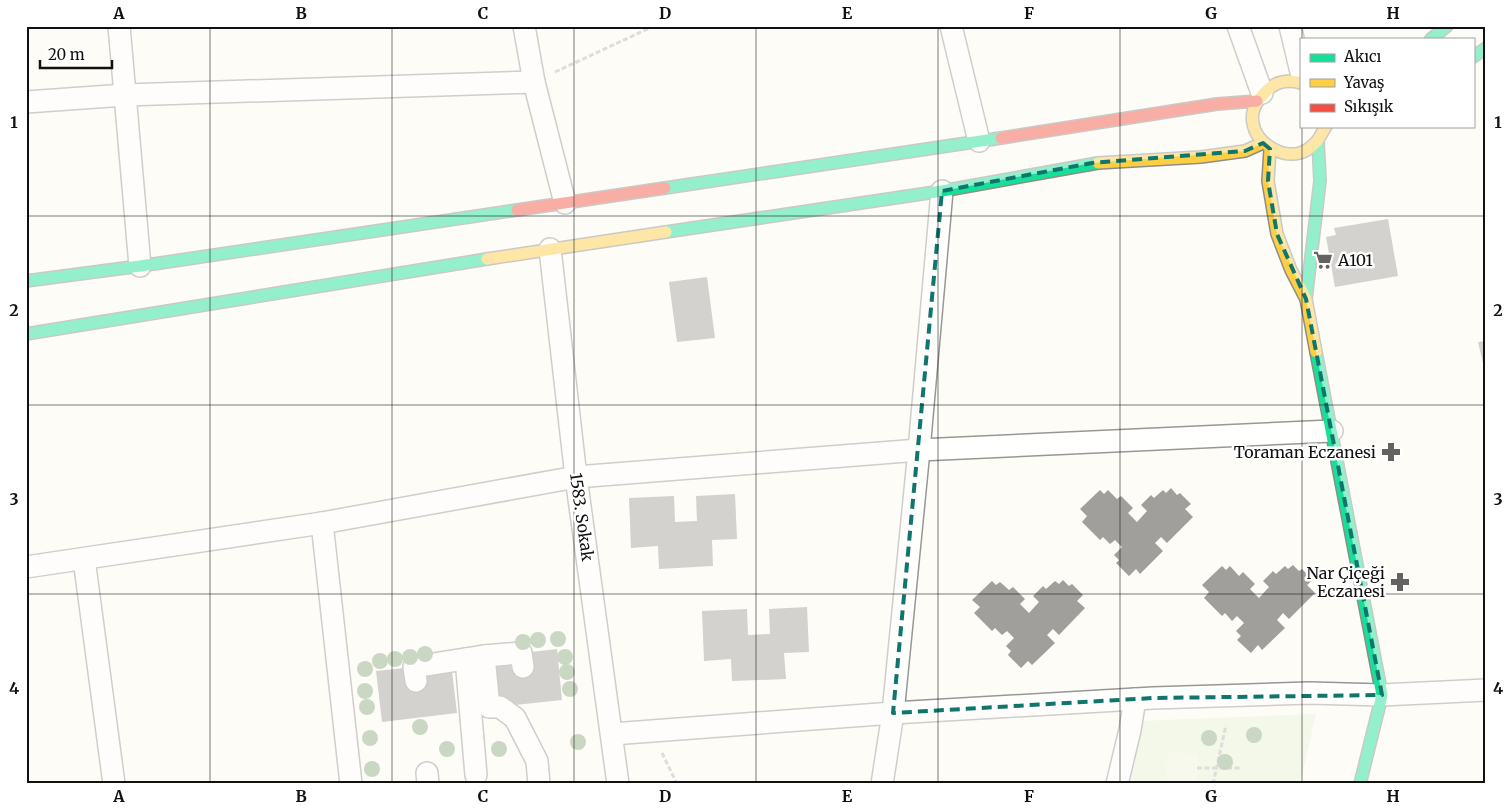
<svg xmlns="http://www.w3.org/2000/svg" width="1512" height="810" font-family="Merriweather,serif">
	<rect width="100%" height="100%" fill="#fdfcf7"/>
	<polygon fill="#e7f3d7" points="1316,714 1300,784 1128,784 1140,721"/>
	<polygon fill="#f0f6e1" points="1168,752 1198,754 1196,781 1166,779"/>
	<g fill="#a19f9c">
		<polygon points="1388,219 1398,276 1335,287 1326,237 1336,235 1334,228"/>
		<polygon points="707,277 715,338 677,342 669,282"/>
		<polygon points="1486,341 1486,372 1485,372 1478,342"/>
		<polygon points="1171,488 1177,495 1180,493 1191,504 1185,509 1193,517 1167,543 1161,537 1155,543 1163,551 1140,574 1136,569 1129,576 1116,563 1119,560 1114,555 1122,547 1115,540 1110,544 1103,537 1100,540 1082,522 1087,516 1080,509 1100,490 1104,494 1108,490 1117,499 1121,496 1133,508 1128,513 1137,522 1147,511 1141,505 1151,495 1154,498 1163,490 1166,493"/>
		<polygon points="735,494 737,539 712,540 713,566 659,569 658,546 631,548 629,498 674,496 675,522 697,521 696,496"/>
		<polygon points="1293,565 1299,571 1302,569 1313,580 1307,585 1315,593 1289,619 1283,613 1277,620 1285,628 1262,650 1258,645 1251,653 1237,640 1241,636 1236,631 1244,623 1237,616 1232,621 1225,613 1222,616 1204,598 1209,592 1202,585 1222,566 1226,570 1230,566 1239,576 1243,572 1255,584 1250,589 1259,598 1269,587 1263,581 1273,571 1276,574 1285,566 1288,569"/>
		<polygon points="1063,580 1069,586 1072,584 1083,595 1077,601 1085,608 1059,635 1053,629 1047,635 1055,643 1032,665 1028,661 1021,668 1008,655 1011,651 1006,646 1014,638 1007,631 1002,635 995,628 992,631 974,613 980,607 972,600 992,581 996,585 1000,582 1009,590 1013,587 1025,599 1020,604 1029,613 1039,602 1033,596 1043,586 1046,589 1055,581 1059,584"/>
		<polygon points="807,607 809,652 784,653 786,679 732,681 731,659 704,661 702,611 747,609 748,635 770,634 769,609"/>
		<polygon points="557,649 562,700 487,708 482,657 509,655 511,669 532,667 531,652"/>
		<polygon points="451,663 457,713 382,722 376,671 404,668 405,682 427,680 425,666"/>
	</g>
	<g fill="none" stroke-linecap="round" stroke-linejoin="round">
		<g stroke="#979795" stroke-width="24">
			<g id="street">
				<polyline points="119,26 140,266"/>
				<polyline points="524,26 534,82"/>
				<polyline points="951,26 979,141"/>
				<polyline points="1238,26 1262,93"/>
				<polyline points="1290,26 1301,72"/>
				<polyline points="26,102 125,95 534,82 565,203"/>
				<polyline points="550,249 576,477 618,784"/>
				<polyline points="322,523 351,784"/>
				<polyline points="84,559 114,784"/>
				<polyline points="26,567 322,523 576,477 919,450 1332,431"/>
				<polyline points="484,656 521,653 523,667"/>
				<polyline points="466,659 476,775"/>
				<polyline points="416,681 414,667 484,656 489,707 500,707 515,718 537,761 539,784"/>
				<polyline points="612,734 893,713 1153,698 1309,693 1382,695 1486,690"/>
				<polyline points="427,773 428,784"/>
				<polyline points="882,784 893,713 919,450 942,191"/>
				<polyline points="1117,784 1130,730 1135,699"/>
			</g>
		</g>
		<g stroke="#8e8d8b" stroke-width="14">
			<g id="fast">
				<polyline points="1431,39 1447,26"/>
				<polyline points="1473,57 1486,48"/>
				<polyline points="665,188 1001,138"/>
				<polyline points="666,232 942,191 1098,163"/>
				<polyline points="26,281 140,266 517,210"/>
				<polyline points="1306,299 1320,181 1318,141"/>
				<polyline points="26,334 487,259"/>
				<polyline points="1316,352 1382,695 1360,784"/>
			</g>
		</g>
		<g stroke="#8e8d8b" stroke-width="14">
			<g id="slow">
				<path d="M1301,83C1281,78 1270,84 1258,101C1254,107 1251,115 1253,123C1256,143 1281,158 1300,153C1304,152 1310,148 1313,145C1319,141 1322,132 1326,126"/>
				<polyline points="1270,149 1268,181 1277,234 1291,270 1306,299 1316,352"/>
				<polyline points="1098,163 1201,157 1245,151 1263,143"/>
				<polyline points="487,259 666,232"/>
			</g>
		</g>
		<g stroke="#8e8d8b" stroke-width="14">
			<g id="jam">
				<polyline points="1001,138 1217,104 1257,101"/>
				<polyline points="517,210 665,188"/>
			</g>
		</g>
		<g stroke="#b9b9b8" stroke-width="3" stroke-dasharray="5 2.5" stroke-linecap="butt">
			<polyline points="555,72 654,26"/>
			<polyline points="662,753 677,784"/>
			<polyline points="1197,768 1242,768"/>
			<polyline points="1213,784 1226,725"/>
		</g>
		<use href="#street" stroke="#fffffe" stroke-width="21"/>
		<use href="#fast" stroke="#16e098" stroke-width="11"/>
		<use href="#slow" stroke="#ffcf43" stroke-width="11"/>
		<use href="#jam" stroke="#f24e42" stroke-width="11"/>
	</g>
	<g fill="#8cac80">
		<circle cx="558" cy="639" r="8"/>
		<circle cx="538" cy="640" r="8"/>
		<circle cx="523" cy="642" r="8"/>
		<circle cx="425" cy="654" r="8"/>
		<circle cx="410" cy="657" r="8"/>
		<circle cx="565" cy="657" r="8"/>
		<circle cx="395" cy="659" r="8"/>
		<circle cx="380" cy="661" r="8"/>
		<circle cx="365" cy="669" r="8"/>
		<circle cx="567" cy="672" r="8"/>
		<circle cx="570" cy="689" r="8"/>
		<circle cx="365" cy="691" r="8"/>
		<circle cx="367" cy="707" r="8"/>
		<circle cx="420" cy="727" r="8"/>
		<circle cx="1254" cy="735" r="8"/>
		<circle cx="370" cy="738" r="8"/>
		<circle cx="1209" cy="738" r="8"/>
		<circle cx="578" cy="742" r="8"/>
		<circle cx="447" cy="749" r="8"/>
		<circle cx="499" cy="749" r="8"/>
		<circle cx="1225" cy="762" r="8"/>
		<circle cx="372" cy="769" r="8"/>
	</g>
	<path d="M0 0H1512V810H0ZM1263,143L1270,149L1268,181L1277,234L1306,299L1382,695L1153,698L893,713L942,191L1092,163L1245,151Z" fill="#fdfcf7" fill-opacity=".55" fill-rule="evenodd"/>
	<path fill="none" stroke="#0f766e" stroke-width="4" stroke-dasharray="10 6" stroke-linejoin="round" d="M1263,143L1270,149L1268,181L1277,234L1306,299L1382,695L1153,698L893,713L942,191L1092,163L1245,151Z"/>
	<path fill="none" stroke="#111" stroke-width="1" stroke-opacity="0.55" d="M210,26V784M392,26V784M574,26V784M756,26V784M938,26V784M1120,26V784M1302,26V39M1302,126V784M26,216H1486M26,405H1486M26,594H1486"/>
	<defs>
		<g id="supermarket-bare" transform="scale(1.5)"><path d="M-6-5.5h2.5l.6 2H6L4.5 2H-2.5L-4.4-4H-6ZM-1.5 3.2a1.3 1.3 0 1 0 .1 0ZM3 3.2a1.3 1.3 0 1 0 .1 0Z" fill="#646362" stroke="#fff" stroke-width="2.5" paint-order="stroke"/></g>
		<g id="pharmacy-bare" transform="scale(1.5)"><path d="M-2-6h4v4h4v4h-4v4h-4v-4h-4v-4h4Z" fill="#646362" stroke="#fff" stroke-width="2.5" paint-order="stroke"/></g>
	</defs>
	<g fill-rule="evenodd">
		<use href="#supermarket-bare" x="1323" y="260"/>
		<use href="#pharmacy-bare" x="1391" y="452"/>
		<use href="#pharmacy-bare" x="1400" y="582"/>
	</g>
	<g text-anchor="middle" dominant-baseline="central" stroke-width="5" stroke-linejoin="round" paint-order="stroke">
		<g font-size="16" fill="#111" stroke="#fff" text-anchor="end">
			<text x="1338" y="260" text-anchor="start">A101</text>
			<text x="1376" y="452">Toraman Eczanesi</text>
			<text x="1385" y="573">Nar Çiçeği<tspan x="1385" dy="18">Eczanesi</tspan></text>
		</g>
		<g font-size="16" fill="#111" stroke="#fff">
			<text transform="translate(582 517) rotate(82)">1583. Sokak</text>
		</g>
	</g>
	<rect width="1512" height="810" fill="none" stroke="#ffffff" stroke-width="55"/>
	<rect x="1300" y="38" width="175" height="90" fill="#ffffff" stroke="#a0a0a0"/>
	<rect x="1310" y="54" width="25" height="8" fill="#16e098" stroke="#a0a0a0"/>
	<text x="1344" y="62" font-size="15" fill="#111111">Akıcı</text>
	<rect x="1310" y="79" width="25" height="8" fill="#ffcf43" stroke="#a0a0a0"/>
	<text x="1344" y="88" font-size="15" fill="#111111">Yavaş</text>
	<rect x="1310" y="104" width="25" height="8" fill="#f24e42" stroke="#a0a0a0"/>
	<text x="1344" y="112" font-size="15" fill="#111111">Sıkışık</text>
	<path d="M40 60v8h72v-8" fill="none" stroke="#111111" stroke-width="2.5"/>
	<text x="48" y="60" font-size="15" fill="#111111" stroke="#ffffff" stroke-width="4" paint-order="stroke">20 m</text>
	<rect x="28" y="28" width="1456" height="754" fill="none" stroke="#111" stroke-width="2"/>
	<g font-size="16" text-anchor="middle" font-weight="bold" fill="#111">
		<text x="119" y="19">A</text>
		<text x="301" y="19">B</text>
		<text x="483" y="19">C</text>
		<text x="665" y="19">D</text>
		<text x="847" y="19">E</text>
		<text x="1029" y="19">F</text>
		<text x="1211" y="19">G</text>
		<text x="1393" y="19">H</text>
		<text x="14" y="128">1</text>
		<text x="1498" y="128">1</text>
		<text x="14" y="316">2</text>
		<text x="1498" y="316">2</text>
		<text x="14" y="505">3</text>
		<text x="1498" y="505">3</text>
		<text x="14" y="694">4</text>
		<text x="1498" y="694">4</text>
		<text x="119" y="802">A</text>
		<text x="301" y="802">B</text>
		<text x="483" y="802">C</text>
		<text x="665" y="802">D</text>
		<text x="847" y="802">E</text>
		<text x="1029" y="802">F</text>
		<text x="1211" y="802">G</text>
		<text x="1393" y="802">H</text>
	</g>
</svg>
